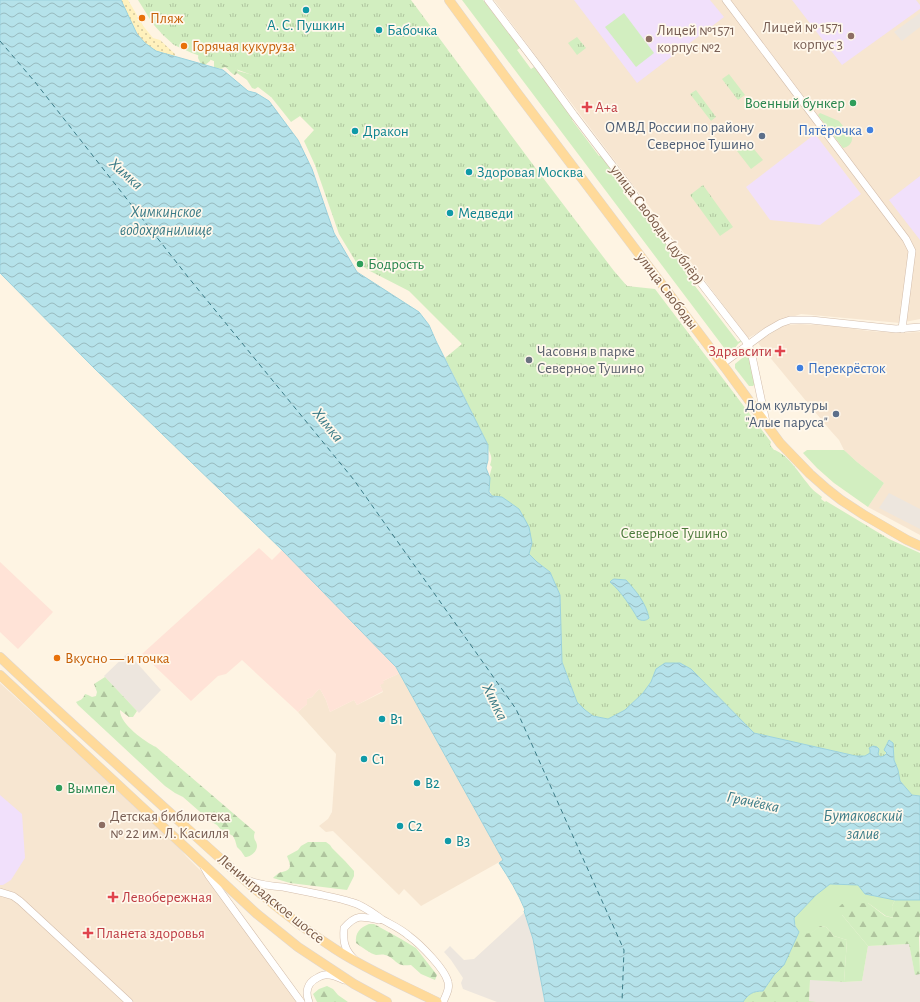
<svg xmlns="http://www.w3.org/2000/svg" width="920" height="1002" font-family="'Alegreya Sans',sans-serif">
	<defs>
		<pattern id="forest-firs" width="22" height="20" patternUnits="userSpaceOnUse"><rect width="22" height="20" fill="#d2eec0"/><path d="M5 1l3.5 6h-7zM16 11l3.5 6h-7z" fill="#afc49e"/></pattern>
		<pattern id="sand-dots" width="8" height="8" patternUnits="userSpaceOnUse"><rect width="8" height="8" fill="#fff1bd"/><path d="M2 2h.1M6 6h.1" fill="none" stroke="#d3c69b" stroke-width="1.8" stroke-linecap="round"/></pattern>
		<pattern id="park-tufts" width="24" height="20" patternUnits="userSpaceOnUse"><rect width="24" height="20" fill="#d2eec0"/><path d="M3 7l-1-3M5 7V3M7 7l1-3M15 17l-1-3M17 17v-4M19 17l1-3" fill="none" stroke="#afc49e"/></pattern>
		<pattern id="water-waves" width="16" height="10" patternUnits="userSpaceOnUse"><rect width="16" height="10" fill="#b5e2ea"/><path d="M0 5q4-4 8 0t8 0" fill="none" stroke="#98babf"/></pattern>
	</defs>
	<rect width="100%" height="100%" fill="#fef4e3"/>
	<g fill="#f7e6d1">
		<polygon points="494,0 920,0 920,319 900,323 801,314 780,321 748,338"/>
		<polygon points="800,324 833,326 869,331 898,333 920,332 920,535 868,507 884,483 857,462 844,450 839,440 830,430 758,343 762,339 785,325"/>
		<polygon points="400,673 503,860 421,906 404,889 399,895 333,831 326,832 319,826 328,819 332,812 336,754 298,712 307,704 307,699 312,697 318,690 320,689 326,700 330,712 354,700 357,705 383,692 380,685 383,681"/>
		<polygon points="0,683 175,843 186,856 205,875 297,1002 0,1002"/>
	</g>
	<g fill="#ffe3d7">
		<polygon points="259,548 272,560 282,550 396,667 400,673 383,681 384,683 380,685 383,691 357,705 354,700 330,712 326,700 320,689 318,690 312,697 307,699 307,704 298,712 242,660 226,674 218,676 191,701 142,654"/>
		<polygon points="0,562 53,612 18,649 0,632"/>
	</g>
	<g fill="#ede6de">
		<polygon points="920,13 920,27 902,41 894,32"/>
		<polygon points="889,493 920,509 920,529 879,508"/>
		<polygon points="128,653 161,690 139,713 104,676"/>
		<polygon points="524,913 533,939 545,1002 497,1002 463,989 461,983 463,978 451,960 444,952 450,946 464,960 474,959"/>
		<polygon points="909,944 915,974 920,974 920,1002 809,1002 810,979 844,982 862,981 868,946"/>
	</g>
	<g fill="#f1e0fb">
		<polygon points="574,0 710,0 724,17 637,83"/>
		<polygon points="792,0 916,0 920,5 920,9 842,65"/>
		<polygon points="815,134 861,194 820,225 770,220 746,187"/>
		<polygon points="920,176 920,240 889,200"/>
		<polygon points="0,795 22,814 25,858 11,880 3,885 0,885"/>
	</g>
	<g fill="#d2eec0">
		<polygon points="462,0 483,0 520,48 517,50 531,69 534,67 574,118 572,120 599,156 601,155 628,192 625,195 633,205 636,203 688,271 685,273 738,342 741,340 742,341 738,344 732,352 728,353"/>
		<polygon points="624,13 654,53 636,67 605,27"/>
		<path d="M820,113L839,121L852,137C853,143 848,147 843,148L818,115Z"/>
		<polygon points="748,142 763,160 751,169 737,151"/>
		<polygon points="749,354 755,384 753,386 749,386 735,368 735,364 741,359"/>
		<polygon points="807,450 844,450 857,462 884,483 868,507 834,483 817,468 803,453"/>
		<path d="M830,884L858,885L865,894L895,900L892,906L894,918L886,916L868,903L842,915L868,946L862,981L844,982L847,940L834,936L826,927L820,926C817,929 813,932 809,934C798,937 795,926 794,918L816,895Z"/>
	</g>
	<g fill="url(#forest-firs)">
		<path d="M199,51L237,69L238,71L253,75L273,94L271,97L258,87L255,89L252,88L247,80L237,73L235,75C231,74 229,69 225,67L221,69L219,68L216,69L214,67V61L211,57L210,61L205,65L201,64L198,58Z"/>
		<path d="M105,677L137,711L133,717H129L120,710C119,723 145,742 156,747L255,832C252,840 257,840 257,846C257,852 250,857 245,857L241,851L237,847L235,840L233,836L226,832L222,831L217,825L210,821L207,818L183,797L175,793L165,786L78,705L76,702C81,700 83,699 85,694L88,695L92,697L96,696L97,692L94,684Z"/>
		<path d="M308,842H326L330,845L332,848L345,861L354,871V876L347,890L290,883L273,878C275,876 277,874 279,873C283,871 289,872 290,866C290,863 288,859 287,856L298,850L301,846Z"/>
		<polygon points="895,900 920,900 920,932 919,937 920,974 915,975 909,944 868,946 842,915 838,908 842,904 868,903 885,916 893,918 892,906"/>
		<path d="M369,924H374L401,939L416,948L437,975L435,980L421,974L411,965C407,965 403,966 399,964C394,961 391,956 385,955C382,954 379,955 376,955C371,954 360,946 356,943C355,932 360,928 369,924Z"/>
		<path d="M820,926L826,927L834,936L847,940L844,982L810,980L809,1001L816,1002H743C748,994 753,991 763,991L774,975L784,965L799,932C809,936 812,932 820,926Z"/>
		<polygon points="327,986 333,989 338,995 348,1002 317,1002 313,994 319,989"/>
	</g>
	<path fill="url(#sand-dots)" d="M121,0H128L144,27L153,38L160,40L175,54V56C169,54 162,53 157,51C137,42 129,18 121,0Z"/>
	<g fill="url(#park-tufts)">
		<path d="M138,0H411L534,166L614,271L627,286L655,289L771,442L770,445L774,450H775C789,456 799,473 808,484C811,489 817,493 822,497L821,499L825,502L826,501L889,539L920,553V796L912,795L900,781L898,770L894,760L893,743L884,756L880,757L878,754V751L869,748L870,750V754L865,756H856L754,733L691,669H656L651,682L643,693L625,710L608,719L593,716L585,710L577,702L562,662L560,595L550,572L537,562L529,554L502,497L492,496C487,488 489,476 492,467L490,465C494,454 488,454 488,445L445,358L462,344L409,291L370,271L356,262L339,234L315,165L304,141L314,130L300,116L291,122L260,83L252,75L192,53L174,45L163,35L153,24Z"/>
		<polygon points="577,37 586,48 577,55 568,43"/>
		<polygon points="729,74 745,95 738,100 722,79"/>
		<polygon points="696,90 716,117 711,121 690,94"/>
		<polygon points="703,185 733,227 720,236 690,195"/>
	</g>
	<g fill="url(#water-waves)" stroke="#9bd2dd">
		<path d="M0,0H121L137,34L145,43L156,51L223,70L248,91L256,93L269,101L298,140L312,169L334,233L357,272L419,312L429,325L436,341L488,445V460L486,468L490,478L489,492L492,496L502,497L519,509L529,527L532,543L529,554L537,562L550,572L560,595L562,662L577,702L585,710L593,716L608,719L625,710L643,693L651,682L656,669L665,663H680L691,669L754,733L856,756H865L870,753V750L869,748L873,746L877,747L879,749L878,754L880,757L884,756L887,753L884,750L889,740L893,743L894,760L898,770L900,781L912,795L920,796V900H895L865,894L858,885L830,884L816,895L794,918L795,926L799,932L784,965L774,975L763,991C753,991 748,994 743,1002H545L533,939L524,911L525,910C518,893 509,878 499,863L503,860L396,667L282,550L96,370L0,273Z"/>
		<path d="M614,579L626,580C636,591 646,603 649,618C646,621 642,621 638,619C632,608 620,590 610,582L612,580Z"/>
	</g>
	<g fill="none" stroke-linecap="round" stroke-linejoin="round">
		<polyline stroke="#3b7b87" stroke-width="1" stroke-dasharray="5 4" stroke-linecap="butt" points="0,41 35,82 188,277 354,480 516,709 624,950 622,1002"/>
		<g stroke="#d3bdab" stroke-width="8">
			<g id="minor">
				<polyline points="488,0 539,67 574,115 629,187 642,207 745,340 751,351 752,356 766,422"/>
				<polyline points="726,0 906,239 912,251 902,329"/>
				<polyline points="722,364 767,331 781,323 790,320 811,320 896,329 920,327"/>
				<polyline points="204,867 209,876 301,1002"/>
				<path d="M247,880C259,885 270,886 283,887C293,889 303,891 313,893C326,896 339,898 351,902C363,905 373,913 383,920C392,925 401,929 409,936C420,944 445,969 448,982C450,989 446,995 443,1002"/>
				<polyline points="0,892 13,896 20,901 129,1002"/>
				<path d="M354,959C344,949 343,941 344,928C356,914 362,916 379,920"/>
				<path d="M309,1002C305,992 307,983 317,978C320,976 324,974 329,975C334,975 339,978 344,980"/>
			</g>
		</g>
		<g stroke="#dfd7d3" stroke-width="10">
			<g id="major">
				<polyline points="449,0 518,94 726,369 780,443 810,474 827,489 841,500 864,515 907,540 920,546"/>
				<path d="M0,657C55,709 111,759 167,810C221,859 274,910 335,949C367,970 403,985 437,1002"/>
				<polyline points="0,675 257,914 298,947 354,984 387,1002"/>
			</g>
		</g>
		<use href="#minor" stroke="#fff" stroke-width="7"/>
		<use href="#major" stroke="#ffda9a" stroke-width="9"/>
	</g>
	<g fill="#0f9aa8" stroke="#fff8ec" stroke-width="1.5">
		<circle cx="306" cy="10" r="4"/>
		<circle cx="379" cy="30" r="4"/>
		<circle cx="355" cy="131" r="4"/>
		<circle cx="469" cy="172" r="4"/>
		<circle cx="450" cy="213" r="4"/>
		<circle cx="382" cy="719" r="4"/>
		<circle cx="364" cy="759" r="4"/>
		<circle cx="417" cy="783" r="4"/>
		<circle cx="400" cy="826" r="4"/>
		<circle cx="448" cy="841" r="4"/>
	</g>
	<g fill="#e8710a" stroke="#fff8ec" stroke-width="1.5">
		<circle cx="142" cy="18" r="4"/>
		<circle cx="184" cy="46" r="4"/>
		<circle cx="57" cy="658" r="4"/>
	</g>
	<g fill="#8d6e63" stroke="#fff8ec" stroke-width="1.5">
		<circle cx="851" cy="36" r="4"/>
		<circle cx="649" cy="39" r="4"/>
		<circle cx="102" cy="825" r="4"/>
	</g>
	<g fill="#2e9e5b" stroke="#fff8ec" stroke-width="1.5">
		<circle cx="853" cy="103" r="4"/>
		<circle cx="360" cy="264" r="4"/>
		<circle cx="59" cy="788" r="4"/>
	</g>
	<g fill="#e0444e" stroke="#fff8ec" stroke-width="1.5">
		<path d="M585 101h4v4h4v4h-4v4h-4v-4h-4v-4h4z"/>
		<path d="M778 345h4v4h4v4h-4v4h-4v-4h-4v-4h4z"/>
		<path d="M111 891h4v4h4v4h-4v4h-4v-4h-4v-4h4z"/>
		<path d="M86 927h4v4h4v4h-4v4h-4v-4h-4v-4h4z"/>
	</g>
	<g fill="#3f7fe0" stroke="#fff8ec" stroke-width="1.5">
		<circle cx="870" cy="130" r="4"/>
		<circle cx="800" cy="368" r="4"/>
	</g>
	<g fill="#5c6f8a" stroke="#fff8ec" stroke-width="1.5">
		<circle cx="762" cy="136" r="4"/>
		<circle cx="836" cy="414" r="4"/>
	</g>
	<circle fill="#6b7280" stroke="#fff8ec" stroke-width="1.5" cx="529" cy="360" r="4"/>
	<g text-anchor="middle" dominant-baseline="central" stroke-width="3.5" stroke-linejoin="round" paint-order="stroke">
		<g font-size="15" fill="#c56008" stroke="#fff8ec" text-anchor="start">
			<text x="150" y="18">Пляж</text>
			<text x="192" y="46">Горячая кукуруза</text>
			<text x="65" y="658">Вкусно — и точка</text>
		</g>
		<g font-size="15" fill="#0d838f" stroke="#fff8ec" text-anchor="start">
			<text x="306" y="25" text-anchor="middle">А. С. Пушкин</text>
			<text x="387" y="30">Бабочка</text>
			<text x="363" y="131">Дракон</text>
			<text x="477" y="172">Здоровая Москва</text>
			<text x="458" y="213">Медведи</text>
			<text x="390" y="719">B1</text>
			<text x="372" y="759">C1</text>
			<text x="425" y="783">B2</text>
			<text x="408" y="826">C2</text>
			<text x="456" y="841">B3</text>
		</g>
		<g font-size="15" fill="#785e54" stroke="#fff8ec" text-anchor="start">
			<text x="843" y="27" text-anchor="end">Лицей № 1571<tspan x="843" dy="17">корпус 3</tspan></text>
			<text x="657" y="30">Лицей №1571<tspan x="657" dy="17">корпус №2</tspan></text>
			<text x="110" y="816">Детская библиотека<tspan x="110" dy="17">№ 22 им. Л. Касилля</tspan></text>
		</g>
		<g font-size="15" fill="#27864d" stroke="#fff8ec" text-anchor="start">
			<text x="845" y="103" text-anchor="end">Военный бункер</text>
			<text x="368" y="264">Бодрость</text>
			<text x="67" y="788">Вымпел</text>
		</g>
		<g font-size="15" fill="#be3a42" stroke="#fff8ec" text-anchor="start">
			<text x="595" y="107">А+а</text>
			<text x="772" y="351" text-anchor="end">Здравсити</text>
			<text x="122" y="897">Левобережная</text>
			<text x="96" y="933">Планета здоровья</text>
		</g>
		<g font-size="15" fill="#4e5e75" stroke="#fff8ec" text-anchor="end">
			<text x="754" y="127">ОМВД России по району<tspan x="754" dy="17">Северное Тушино</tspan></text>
			<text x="828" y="405">Дом культуры<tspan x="828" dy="17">"Алые паруса"</tspan></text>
		</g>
		<g font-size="15" fill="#366cbe" stroke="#fff8ec" text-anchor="end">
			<text x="862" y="130">Пятёрочка</text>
			<text x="808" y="368" text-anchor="start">Перекрёсток</text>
		</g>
		<g font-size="15" fill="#795946" stroke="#fff8ec">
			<text transform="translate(657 225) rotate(53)">улица Свободы (дублёр)</text>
			<text transform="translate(667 291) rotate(53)">улица Свободы</text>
			<text transform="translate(271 899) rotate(39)">Ленинградское шоссе</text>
		</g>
		<g font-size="15" fill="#5b616d" stroke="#fff8ec" text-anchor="start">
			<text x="537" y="351">Часовня в парке<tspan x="537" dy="17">Северное Тушино</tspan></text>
		</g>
		<g font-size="15" fill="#4c7a3b" stroke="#fff8ec">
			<text x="674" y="533">Северное Тушино</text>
		</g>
		<g font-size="16" font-style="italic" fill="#3b7b87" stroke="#fff8ec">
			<text transform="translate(126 174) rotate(42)">Химка</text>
			<text x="166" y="212">Химкинское<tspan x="166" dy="18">водохранилище</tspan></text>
			<text transform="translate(328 425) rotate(51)">Химка</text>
			<text transform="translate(495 702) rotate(64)">Химка</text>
			<text transform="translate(753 802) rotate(12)">Грачёвка</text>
			<text x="863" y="816">Бутаковский<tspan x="863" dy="18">залив</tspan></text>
		</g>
	</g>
</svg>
